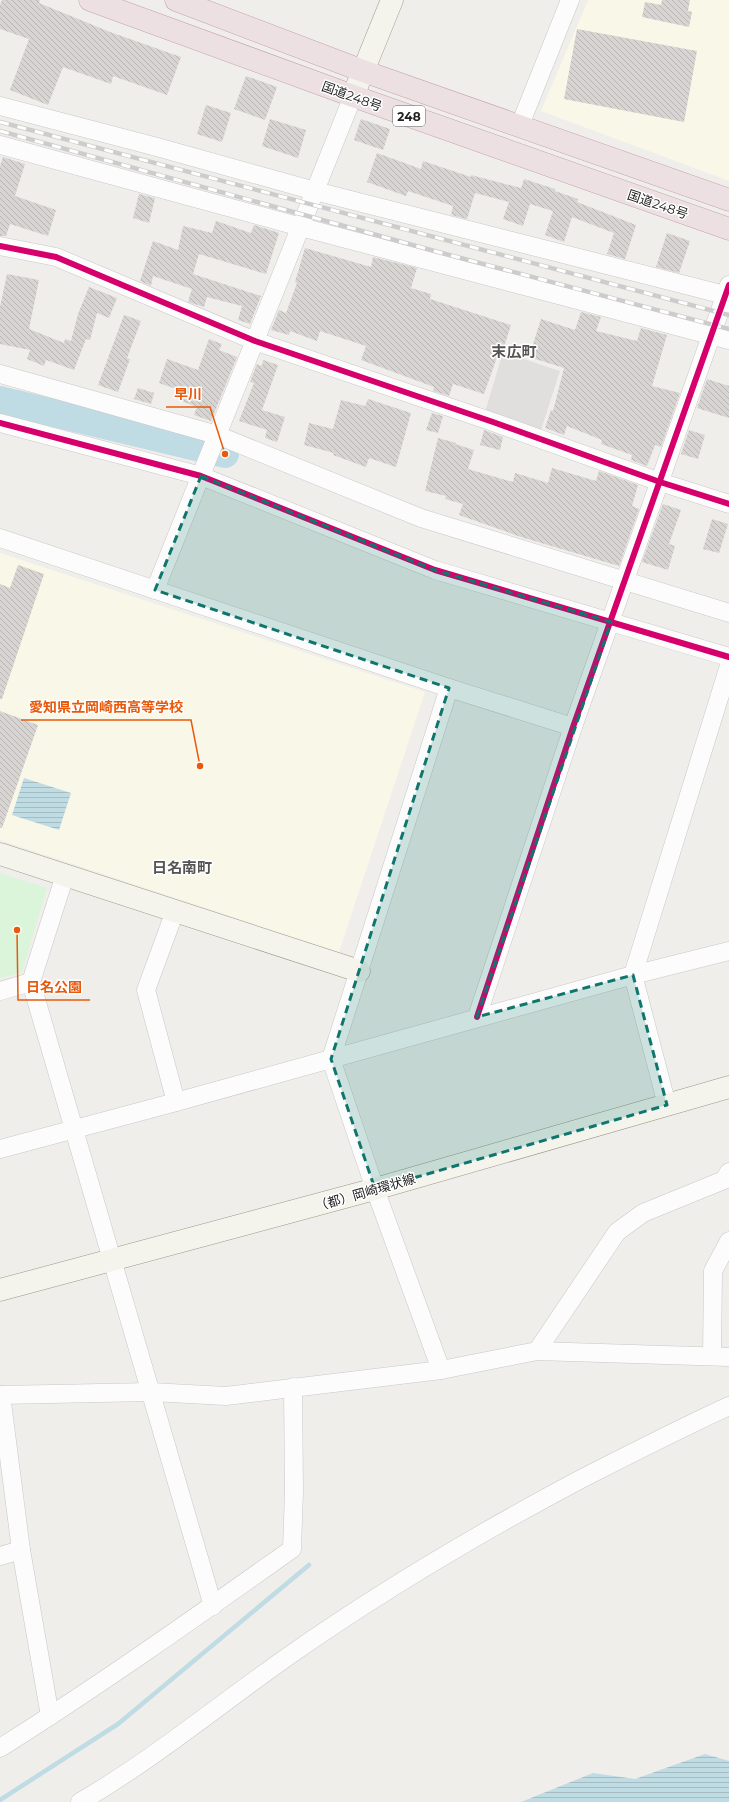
<svg xmlns="http://www.w3.org/2000/svg" width="729" height="1802" font-family="Montserrat,'Noto Sans JP',sans-serif">
	<defs>
		<pattern id="water-rules" width="6" height="5" patternUnits="userSpaceOnUse"><rect width="6" height="5" fill="#bfdbe3"/><path d="M0 2.5h6" fill="none" stroke="#a4bcc2"/></pattern>
		<pattern id="building-back-hatch" width="6" height="6" patternUnits="userSpaceOnUse"><rect width="6" height="6" fill="#d7d4d2"/><path d="M-1 5l2 2M0 0l6 6M5-1l2 2" fill="none" stroke="#b8b6b4"/></pattern>
	</defs>
	<rect width="100%" height="100%" fill="#f0eeeb"/>
	<g fill="#f8f7e8">
		<polygon points="588,0 729,0 729,181 541,111"/>
		<polygon points="0,553 425,692 339,952 0,840"/>
	</g>
	<polygon fill="#daf5da" points="0,873 47,888 22,972 0,978"/>
	<polygon fill="#e0dfde" points="503,352 560,371 541,430 485,412"/>
	<g fill="url(#water-rules)">
		<polygon points="24,778 71,793 59,830 12,815"/>
		<polygon points="705,1754 729,1761 729,1802 521,1802 593,1773 635,1779"/>
	</g>
	<g fill="none" stroke-linecap="round" stroke-linejoin="round">
		<polyline stroke="#bfdbe3" stroke-width="4.5" points="0,1800 118,1724 309,1565"/>
		<polyline stroke="#bfdbe3" stroke-width="28" points="0,400 225,454"/>
	</g>
	<g fill="url(#building-back-hatch)">
		<polygon points="2,0 40,0 39,3 110,32 181,57 167,95 113,76 111,84 63,67 48,105 10,90 29,39 0,29 0,5"/>
		<polygon points="662,0 690,0 688,11 692,12 689,27 642,17 645,2 661,5"/>
		<polygon points="577,29 697,51 684,122 564,99"/>
		<polygon points="246,76 277,87 265,120 234,109"/>
		<polygon points="206,105 231,113 222,142 197,134"/>
		<polygon points="270,119 306,130 298,158 262,146"/>
		<polygon points="361,119 390,129 383,150 354,140"/>
		<polygon points="377,153 421,169 423,161 471,177 471,175 521,188 524,179 555,189 555,191 578,199 577,202 636,225 625,259 607,254 614,233 572,217 564,242 545,235 553,211 530,204 523,226 503,219 509,202 475,193 467,219 451,215 453,206 408,191 406,196 367,182"/>
		<polygon points="3,157 25,164 15,196 56,210 48,236 10,224 6,236 0,236 0,166"/>
		<polygon points="139,194 155,198 149,223 133,218"/>
		<polygon points="216,221 251,233 254,225 279,233 266,274 199,254 193,274 261,296 250,324 238,320 242,306 207,297 204,307 188,302 192,289 153,276 151,286 140,281 153,241 178,250 183,226 212,233"/>
		<polygon points="667,233 690,241 679,273 656,267"/>
		<polygon points="305,248 371,267 373,257 417,268 411,288 431,294 430,299 511,325 504,347 501,346 484,394 453,384 449,396 433,391 434,387 361,360 366,346 320,331 317,341 290,331 289,335 271,330 279,310 286,313 297,283 295,282"/>
		<polygon points="7,274 39,280 29,329 64,343 65,339 71,341 78,314 89,287 117,298 109,318 97,313 90,340 86,339 74,370 46,360 44,366 27,359 30,350 0,344 0,307"/>
		<polygon points="581,312 601,317 596,331 637,341 641,328 667,335 652,386 680,393 661,447 655,445 647,466 631,460 632,455 601,444 602,440 567,426 564,435 545,428 551,410 553,411 564,368 529,357 541,319 575,330"/>
		<polygon points="124,315 141,321 127,358 130,359 118,392 98,385"/>
		<polygon points="209,339 222,344 219,350 237,357 211,421 194,415 197,407 179,400 182,391 159,383 167,359 198,370"/>
		<polygon points="263,360 278,365 262,410 285,417 277,442 265,438 267,430 239,421 254,383 250,382 257,364 262,366"/>
		<polygon points="707,379 729,386 729,418 697,408"/>
		<polygon points="138,388 154,393 151,404 134,399"/>
		<polygon points="368,399 411,413 396,467 369,458 366,467 333,455 334,453 304,445 309,423 333,429 341,400 365,406"/>
		<polygon points="432,413 443,416 438,433 426,430"/>
		<polygon points="484,430 503,437 500,450 480,445"/>
		<polygon points="689,430 705,435 698,459 681,454"/>
		<polygon points="438,438 456,443 455,444 474,450 468,469 513,482 515,473 548,483 552,468 596,481 599,471 638,485 632,506 639,509 619,566 521,537 459,515 463,504 445,499 446,496 425,491"/>
		<polygon points="663,504 681,510 669,544 675,546 668,570 642,562"/>
		<polygon points="712,519 728,524 719,553 703,549"/>
		<polygon points="18,565 44,574 2,699 0,699 0,584 10,588"/>
		<polygon points="0,711 38,725 2,828 0,828"/>
	</g>
	<g fill="none" stroke-linecap="round" stroke-linejoin="round">
		<g stroke="#c9c8c7" stroke-width="19">
			<g id="street">
				<polyline points="0,106 157,147 315,191 729,296"/>
				<polyline points="520,125 570,0"/>
				<polyline points="0,145 301,227 729,340"/>
				<polyline points="0,246 56,257 255,341 493,422 660,482 729,504"/>
				<polyline points="0,374 217,435 421,518 729,613"/>
				<polyline points="0,423 201,476 435,570 729,657"/>
				<polyline points="0,538 449,688 573,727"/>
				<polyline points="155,590 353,96"/>
				<polyline points="65,875 31,982 213,1606"/>
				<polyline points="175,911 146,990 176,1102"/>
				<polyline points="0,991 31,982"/>
				<polyline points="477,1017 573,727 729,285"/>
				<polyline points="667,1105 633,975 729,666"/>
				<polyline points="0,1149 176,1102 633,975 729,951"/>
				<polyline points="537,1351 617,1232 643,1213 724,1180 729,1172"/>
				<polyline points="712,1356 713,1271 729,1241"/>
				<polyline points="441,1370 375,1189 331,1059 449,688"/>
				<polyline points="0,1395 151,1392 226,1396 441,1370 537,1351 729,1357"/>
				<polyline points="1,1395 21,1550 50,1716"/>
				<polyline points="0,1556 21,1550"/>
				<path d="M0,1748C100,1685 196,1617 292,1549L294,1491L293,1387"/>
				<path d="M80,1802C154,1759 220,1704 290,1655C383,1590 481,1532 581,1479C630,1454 679,1429 729,1406"/>
			</g>
		</g>
		<g stroke="#999a82" stroke-width="23">
			<g id="secondary">
				<polyline points="353,96 392,0"/>
				<polyline points="0,854 359,971"/>
				<polyline points="0,1290 375,1189 729,1087"/>
			</g>
		</g>
		<g stroke="#c5a2ac" stroke-width="23">
			<g id="highway">
				<polyline points="90,0 353,96 729,229"/>
				<polyline points="176,0 363,71 729,200"/>
			</g>
		</g>
		<use href="#street" stroke="#fdfcfc" stroke-width="18"/>
		<use href="#secondary" stroke="#f4f4ed" stroke-width="22"/>
		<use href="#highway" stroke="#ece0e2" stroke-width="22"/>
		<g stroke="#ccc" stroke-width="4.5">
			<g id="rail">
				<polyline points="0,122 729,315"/>
				<polyline points="0,131 438,252 729,329"/>
			</g>
		</g>
		<use href="#rail" stroke="#fff" stroke-width="3" stroke-dasharray="9" stroke-linecap="butt"/>
		<g stroke="#fff" stroke-width="8">
			<g id="cycleway">
				<polyline points="0,246 56,257 255,341 493,422 660,482 729,504"/>
				<polyline points="0,423 201,476 435,570 729,657"/>
				<polyline points="477,1017 573,727 729,285"/>
			</g>
		</g>
		<use href="#cycleway" stroke="#d6006c" stroke-width="6"/>
	</g>
	<path fill="#0f766e" fill-opacity="0.2" stroke="#0f766e" stroke-width="3" stroke-dasharray="8 5" stroke-linejoin="round" d="M201,476L435,570L611,622L477,1017L633,975L667,1105L375,1189L331,1059L449,688L155,590Z"/>
	<g text-anchor="middle" dominant-baseline="central" stroke-width="3" stroke-linejoin="round" paint-order="stroke">
		<rect fill="#fff" stroke="#646464" stroke-width="1" x="393" y="106" width="32" height="20" rx="3"/>
		<g font-size="12" font-weight="bold" fill="#222">
			<text x="409" y="116">248</text>
		</g>
		<g font-size="13" fill="#222" stroke="#fff">
			<text transform="translate(352 96) rotate(20)">国道248号</text>
			<text transform="translate(658 204) rotate(19)">国道248号</text>
			<text transform="translate(365 1192) rotate(-16)">（都）岡崎環状線</text>
		</g>
		<g font-size="15" font-weight="bold" fill="#555" stroke="#fff">
			<text x="514" y="351">末広町</text>
			<text x="182" y="867">日名南町</text>
		</g>
	</g>
	<path fill="none" stroke="#e8590c" stroke-width="1.5" d="M225 454L210 407H166M200 766L191 720H21M17 930L18 1000H90"/>
	<g fill="#e8590c" stroke="#fff" stroke-width="1.5">
		<circle cx="225" cy="454" r="4"/>
		<circle cx="200" cy="766" r="4"/>
		<circle cx="17" cy="930" r="4"/>
	</g>
	<g font-size="14" text-anchor="middle" font-weight="bold" fill="#e8590c" stroke="#fff" stroke-width="3" stroke-linejoin="round" paint-order="stroke">
		<text x="188" y="399">早川</text>
		<text x="106" y="712">愛知県立岡崎西高等学校</text>
		<text x="54" y="992">日名公園</text>
	</g>
</svg>
